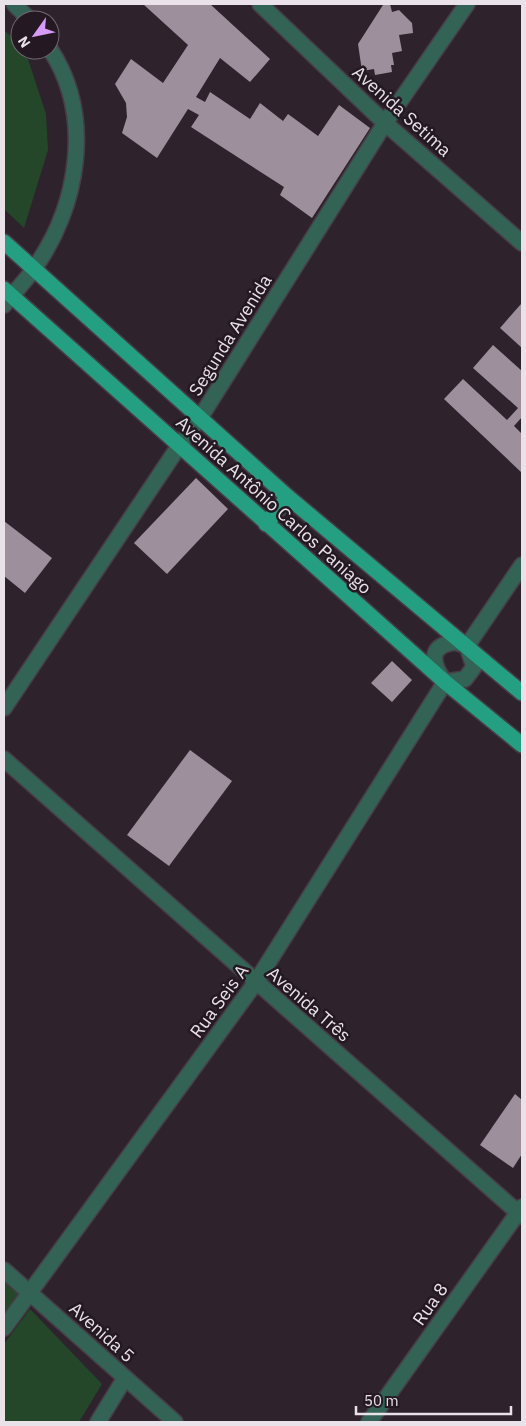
<svg xmlns="http://www.w3.org/2000/svg" width="526" height="1426" font-family="'IBM Plex Sans',sans-serif">
	<rect width="100%" height="100%" fill="#2e222d"/>
	<g fill="#244729">
		<polygon points="4,30 20,45 20,50 25,50 46,114 48,150 24,228 4,209"/>
		<polygon points="4,1280 20,1292 4,1315"/>
		<polygon points="30,1309 102,1384 79,1422 4,1422 4,1344"/>
	</g>
	<g fill="#9e8f9c">
		<polygon points="143,4 210,4 270,59 250,82 220,58 196,97 205,102 210,92 250,119 260,103 283,121 288,114 318,136 339,105 370,128 312,218 280,195 284,187 191,127 199,115 188,109 157,158 122,133 127,117 126,103 115,84 131,59 163,83 188,45"/>
		<polygon points="388,4 390,4 392,12 399,10 412,23 413,33 399,35 402,51 392,53 394,65 391,65 392,72 375,75 374,69 362,71 358,44 383,5"/>
		<polygon points="521,304 522,305 522,348 500,328"/>
		<polygon points="493,345 522,371 522,417 514,426 522,434 522,473 444,399 463,379 507,420 518,408 473,368"/>
		<polygon points="196,478 228,509 167,574 134,543"/>
		<polygon points="4,521 52,558 25,593 4,576"/>
		<polygon points="392,661 412,680 392,702 371,683"/>
		<polygon points="190,750 232,781 169,866 127,835"/>
		<polygon points="515,1094 522,1100 522,1154 513,1168 480,1145"/>
	</g>
	<g fill="none" stroke-linecap="round" stroke-linejoin="round">
		<g stroke="#483d47" stroke-width="18">
			<g id="minor">
				<polyline points="14,4 30,20"/>
				<polyline points="260,4 385,123 522,243"/>
				<path d="M4,305C13,293 24,283 33,270C79,207 94,116 50,49"/>
				<path d="M455,642L467,646L474,667L465,679L445,682C432,664 427,646 455,642Z"/>
				<polyline points="467,646 522,565"/>
				<polyline points="4,708 179,446 200,418 385,123 467,4"/>
				<polyline points="4,759 522,1216"/>
				<polyline points="4,1270 175,1422"/>
				<polyline points="4,1328 256,982 445,682"/>
				<polyline points="98,1422 125,1378"/>
				<polyline points="369,1422 522,1207"/>
			</g>
		</g>
		<g stroke="#483d47" stroke-width="18">
			<g id="major">
				<polyline points="4,242 288,497 522,693"/>
				<polyline points="4,289 445,682 522,745"/>
				<polyline points="266,524 288,497"/>
			</g>
		</g>
		<use href="#minor" stroke="#326354" stroke-width="15"/>
		<use href="#major" stroke="#259f81" stroke-width="15"/>
	</g>
	<g text-anchor="middle" dominant-baseline="central" stroke-width="5" stroke-linejoin="round" paint-order="stroke">
		<g font-size="18" fill="#eae2e9" stroke="#241923">
			<text transform="translate(402 111) rotate(42)">Avenida Setima</text>
			<text transform="translate(230 335) rotate(-58)">Segunda Avenida</text>
			<text transform="translate(274 505) rotate(42)">Avenida Antônio Carlos Paniago</text>
			<text transform="translate(219 1001) rotate(-54)">Rua Seis A</text>
			<text transform="translate(309 1004) rotate(41)">Avenida Três</text>
			<text transform="translate(430 1304) rotate(-55)">Rua 8</text>
			<text transform="translate(102 1332) rotate(42)">Avenida 5</text>
		</g>
	</g>
	<rect width="526" height="1426" fill="none" stroke="#eae2e9" stroke-width="10"/>
	<g transform="translate(35 35) rotate(237)"><circle r="24" fill="#241923" stroke="#736972"/>
	<path d="M0-4L9 19L0 12L-9 19Z" fill="#d69bfa"/>
	<text y="-8" font-size="14" font-weight="bold" text-anchor="middle" fill="#eae2e9">N</text>
	</g>
	<path d="M356 1406v8h155v-8" fill="none" stroke="#eae2e9" stroke-width="2.5"/>
	<text x="364" y="1406" font-size="15" fill="#eae2e9" stroke="#241923" stroke-width="4" paint-order="stroke">50 m</text>
</svg>
